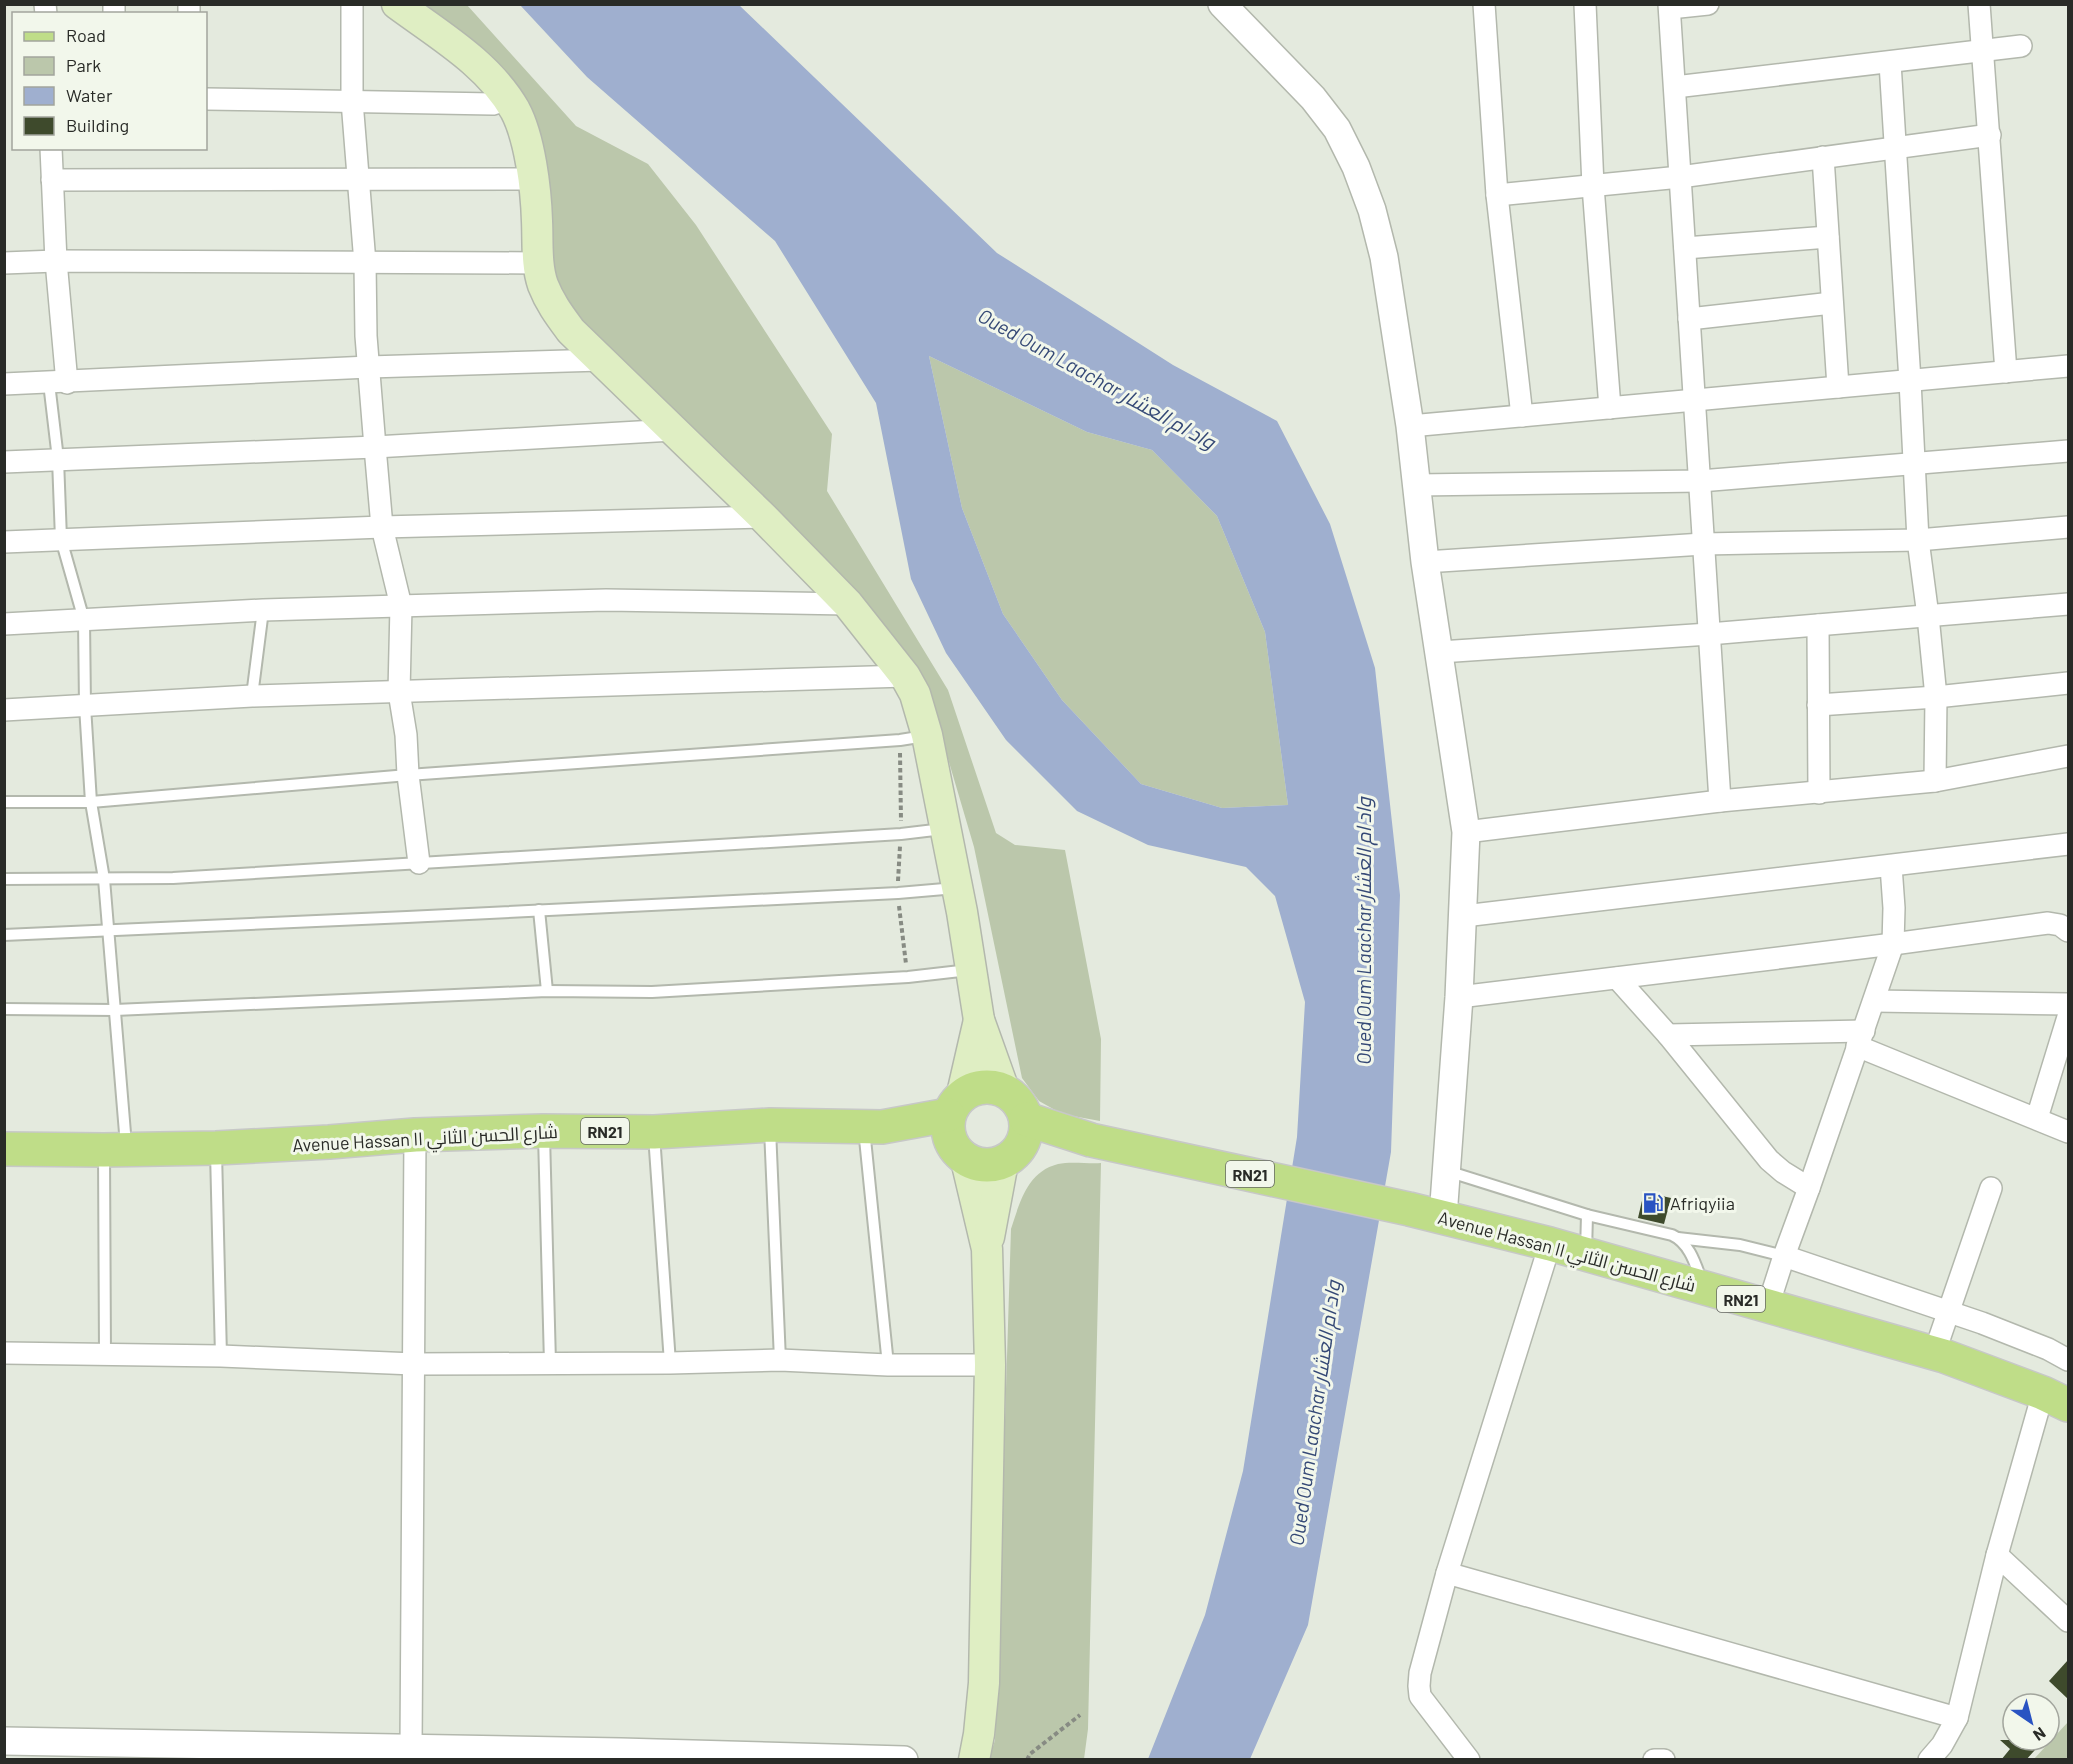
<svg xmlns="http://www.w3.org/2000/svg" width="2073" height="1764" font-family="Barlow,Cairo,sans-serif">
	<rect width="100%" height="100%" fill="#e4eade"/>
	<g fill="#bbc7ab">
		<polygon points="412,5 467,5 576,126 648,164 696,225 832,434 827,491 948,690 996,833 1015,845 1065,850 1101,1039 1100,1121 1062,1114 1039,1101 1022,1078 974,847 931,701 900,648 860,594 771,503 578,318 551,274 538,144"/>
		<polygon points="929,356 1087,432 1152,450 1217,516 1265,632 1288,805 1222,808 1141,784 1062,700 1003,614 962,508"/>
		<path d="M1101,1163L1088,1729L1084,1759L989,1760L995,1740L1011,1229C1020,1202 1027,1172 1058,1164C1071,1161 1088,1164 1101,1163Z"/>
		<polygon points="2068,1722 2068,1759 2034,1759"/>
	</g>
	<path fill="#9fafcf" fill-rule="evenodd" d="M520,5H739L997,253L1173,365L1277,421L1330,524L1375,668L1400,895L1391,1152L1308,1625L1250,1759H1148L1205,1615L1243,1471L1297,1137L1305,1002L1275,896L1246,867L1148,845L1077,811L1006,740L946,653L911,579L876,403L775,241L587,77ZM929,356L1087,432L1152,450L1217,516L1265,632L1288,805L1222,808L1141,784L1062,700L1003,614L962,508Z"/>
	<g fill="#3e4a2c">
		<polygon points="1644,1192 1671,1198 1664,1224 1638,1218"/>
		<polygon points="2068,1660 2068,1699 2049,1681"/>
		<polygon points="2000,1740 2044,1740 2026,1760 2001,1760 2010,1749"/>
	</g>
	<g fill="none" stroke-linecap="round" stroke-linejoin="round">
		<g stroke="#b3b8ad" stroke-width="14">
			<g id="service">
				<polyline points="49,383 58,459 61,539 84,620 85,706 91,802 104,879 126,1145"/>
				<polyline points="252,696 263,610"/>
				<polyline points="4,802 91,802 408,775 900,740 925,736"/>
				<polyline points="4,879 173,878 901,834 943,829"/>
				<polyline points="539,910 547,991"/>
				<polyline points="4,935 407,917 898,893 956,888"/>
				<polyline points="4,1009 115,1010 547,991 652,992 908,977 969,970"/>
				<polyline points="770,1129 780,1360"/>
				<polyline points="864,1129 888,1365"/>
				<polyline points="544,1135 550,1363"/>
				<polyline points="654,1135 670,1363"/>
				<polyline points="216,1152 221,1356"/>
				<polyline points="104,1154 105,1354"/>
				<polyline points="1447,1171 1587,1215"/>
				<polyline points="1678,1238 1740,1245 1784,1256"/>
				<path d="M1586,1252L1587,1215L1672,1235C1690,1243 1696,1266 1702,1282"/>
			</g>
		</g>
		<g stroke="#b3b8ad" stroke-width="24">
			<g id="minor">
				<polyline points="45,4 46,14"/>
				<polyline points="114,4 114,14"/>
				<polyline points="189,4 189,14"/>
				<polyline points="352,4 352,101 365,263 366,336 375,447 382,527 401,606 399,692 406,735 408,775 419,863"/>
				<polyline points="1484,4 1497,195 1522,416"/>
				<polyline points="1585,4 1593,186 1610,408"/>
				<polyline points="1669,4 1720,801"/>
				<polyline points="1979,4 2006,372"/>
				<polyline points="1670,8 1708,4"/>
				<polyline points="1890,63 1910,381 1918,540 1928,616 1936,697 1935,781"/>
				<polyline points="1675,87 2021,46"/>
				<polyline points="206,99 493,104 508,99"/>
				<polyline points="51,148 56,261 67,383"/>
				<polyline points="1823,157 1838,387"/>
				<polyline points="52,180 533,179"/>
				<polyline points="1497,195 1680,177 1990,135"/>
				<polyline points="1685,248 1828,237"/>
				<polyline points="4,263 56,261 539,263"/>
				<polyline points="1689,319 1832,303"/>
				<polyline points="4,384 369,367 601,360"/>
				<polyline points="1410,426 2068,366"/>
				<polyline points="4,462 375,447 673,430"/>
				<polyline points="1417,485 1700,481 2068,451"/>
				<polyline points="4,542 382,527 763,517"/>
				<polyline points="1425,562 1703,544 1918,540 2068,527"/>
				<polyline points="4,624 263,610 606,600 848,604"/>
				<polyline points="1818,625 1819,793"/>
				<polyline points="1440,652 1709,634 2068,604"/>
				<polyline points="1818,705 1936,697 2068,683"/>
				<polyline points="4,710 252,696 905,676"/>
				<polyline points="1466,832 1720,801 1935,781 2068,756"/>
				<polyline points="1464,916 2068,844"/>
				<polyline points="1617,978 1668,1035 1864,1031"/>
				<polyline points="1459,997 1893,944 2048,923 2060,925 2068,931"/>
				<polyline points="1874,1001 2068,1004"/>
				<polyline points="1668,1035 1769,1160 1783,1172 1809,1188"/>
				<polyline points="1857,1046 2068,1132"/>
				<polyline points="2037,1118 2068,1017"/>
				<polyline points="1784,1256 1982,1323 2048,1349 2068,1360"/>
				<polyline points="1768,1306 1784,1256 1809,1188 1893,944 1894,908 1891,866"/>
				<polyline points="4,1353 221,1356 414,1364 670,1363 780,1360 888,1365 990,1365"/>
				<polyline points="1934,1354 1991,1188"/>
				<polyline points="1997,1555 2068,1621"/>
				<polyline points="1447,1573 1957,1718"/>
				<polyline points="411,1748 415,1135"/>
				<polyline points="1469,1760 1420,1696 1419,1686 1420,1673 1447,1573 1550,1244"/>
				<polyline points="1654,1760 1664,1760"/>
				<polyline points="1929,1760 1942,1745 1957,1718 1997,1555 2043,1393"/>
			</g>
		</g>
		<g stroke="#b3b8ad" stroke-width="30">
			<g id="tertiary">
				<polyline points="1222,4 1313,98 1337,129 1356,167 1372,210 1384,257 1410,426 1425,562 1466,832 1459,997 1443,1217"/>
				<polyline points="4,1741 621,1752 904,1760"/>
			</g>
		</g>
		<g stroke="#b3b8ad" stroke-width="33">
			<g id="secondary">
				<path d="M397,4C439,35 489,64 515,110C530,138 536,189 537,221C538,242 536,265 543,285C550,303 560,316 571,331L763,517L848,604L905,676L915,694L927,735L962,912L979,1020L1004,1090"/>
				<polyline points="962,1094 979,1020"/>
				<polyline points="966,1160 987,1249 990,1365 984,1683 979,1734 974,1760"/>
				<polyline points="989,1237 1003,1162"/>
			</g>
		</g>
		<g stroke="#c7c8c7" stroke-width="36">
			<g id="primary">
				<circle cx="987" cy="1126" r="39"/>
				<polyline points="1026,1119 1091,1140 1409,1209 1550,1244 1944,1356 2043,1393 2068,1405"/>
				<polyline points="4,1149 104,1150 216,1148 329,1142 415,1135 543,1131 654,1132 770,1125 882,1127 948,1115"/>
			</g>
		</g>
		<g stroke="#878b83" stroke-width="4" stroke-dasharray="4.5 3" stroke-linecap="butt">
			<polyline points="900,753 901,821"/>
			<polyline points="898,881 900,846"/>
			<polyline points="899,906 906,964"/>
			<polyline points="1027,1760 1030,1754 1080,1715"/>
		</g>
		<use href="#service" stroke="#fff" stroke-width="10"/>
		<use href="#minor" stroke="#fff" stroke-width="21"/>
		<use href="#tertiary" stroke="#fff" stroke-width="27"/>
		<use href="#secondary" stroke="#dfeec3" stroke-width="30"/>
		<use href="#primary" stroke="#bfdd88" stroke-width="33"/>
	</g>
	<defs>
		<g id="fuel-bare" transform="scale(1.62)"><path d="M-5.5-6h7V0h2V4h1.3V-2.5L3-4.5l.8-.8L6-3V5H2.5V1h-1V6h-7ZM-4.2-4.7v3.2H.2V-4.7Z" fill="#2953c2" stroke="#f2f7eb" stroke-width="2.5" paint-order="stroke"/></g>
	</defs>
	<g fill-rule="evenodd">
		<use href="#fuel-bare" x="1653" y="1203"/>
	</g>
	<g text-anchor="middle" dominant-baseline="central" stroke-width="6" stroke-linejoin="round" paint-order="stroke">
		<g fill="#f2f7eb" stroke="#656862" stroke-width="1.5">
			<rect x="581" y="1118" width="48" height="26" rx="4.5"/>
			<rect x="1226" y="1161" width="48" height="26" rx="4.5"/>
			<rect x="1717" y="1286" width="48" height="26" rx="4.5"/>
		</g>
		<g font-size="16" font-weight="bold" fill="#292b27">
			<text x="605" y="1131">RN21</text>
			<text x="1250" y="1174">RN21</text>
			<text x="1741" y="1299">RN21</text>
		</g>
		<g font-size="18" fill="#292b27" stroke="#f2f7eb">
			<text transform="translate(425 1138) rotate(-3)">Avenue Hassan II شارع الحسن الثاني</text>
			<text transform="translate(1567 1251) rotate(15)">Avenue Hassan II شارع الحسن الثاني</text>
		</g>
		<g font-size="18" fill="#292b27" stroke="#f2f7eb" text-anchor="start">
			<text x="1670" y="1203">Afriqyiia</text>
		</g>
		<g font-size="20" font-style="italic" fill="#354976" stroke="#f2f7eb">
			<text transform="translate(1097 378) rotate(29)">Oued Oum Laachar واد ام العشار</text>
			<text transform="translate(1363 931) rotate(-90)">Oued Oum Laachar واد ام العشار</text>
			<text transform="translate(1314 1413) rotate(-82)">Oued Oum Laachar واد ام العشار</text>
		</g>
	</g>
	<rect width="2073" height="1764" fill="none" stroke="#292b27" stroke-width="12"/>
	<rect x="12" y="12" width="195" height="138" fill="#f2f7eb" stroke="#a2a59d" stroke-width="1.5"/>
	<rect x="24" y="32" width="30" height="9" fill="#bfdd88" stroke="#a2a59d" stroke-width="1.5"/>
	<text x="66" y="42" font-size="18" fill="#292b27">Road</text>
	<rect x="24" y="57" width="30" height="18" fill="#bbc7ab" stroke="#a2a59d" stroke-width="1.5"/>
	<text x="66" y="72" font-size="18" fill="#292b27">Park</text>
	<rect x="24" y="87" width="30" height="18" fill="#9fafcf" stroke="#a2a59d" stroke-width="1.5"/>
	<text x="66" y="102" font-size="18" fill="#292b27">Water</text>
	<rect x="24" y="117" width="30" height="18" fill="#3e4a2c" stroke="#a2a59d" stroke-width="1.5"/>
	<text x="66" y="132" font-size="18" fill="#292b27">Building</text>
	<g transform="translate(2031 1722) rotate(145)"><circle r="28" fill="#f2f7eb" stroke="#a2a59d" stroke-width="1.5"/>
	<path d="M0-4.5L10 22L0 15L-10 22Z" fill="#2953c2"/>
	<text y="-9" font-size="16" font-weight="bold" text-anchor="middle" fill="#292b27">N</text>
	</g>
</svg>
